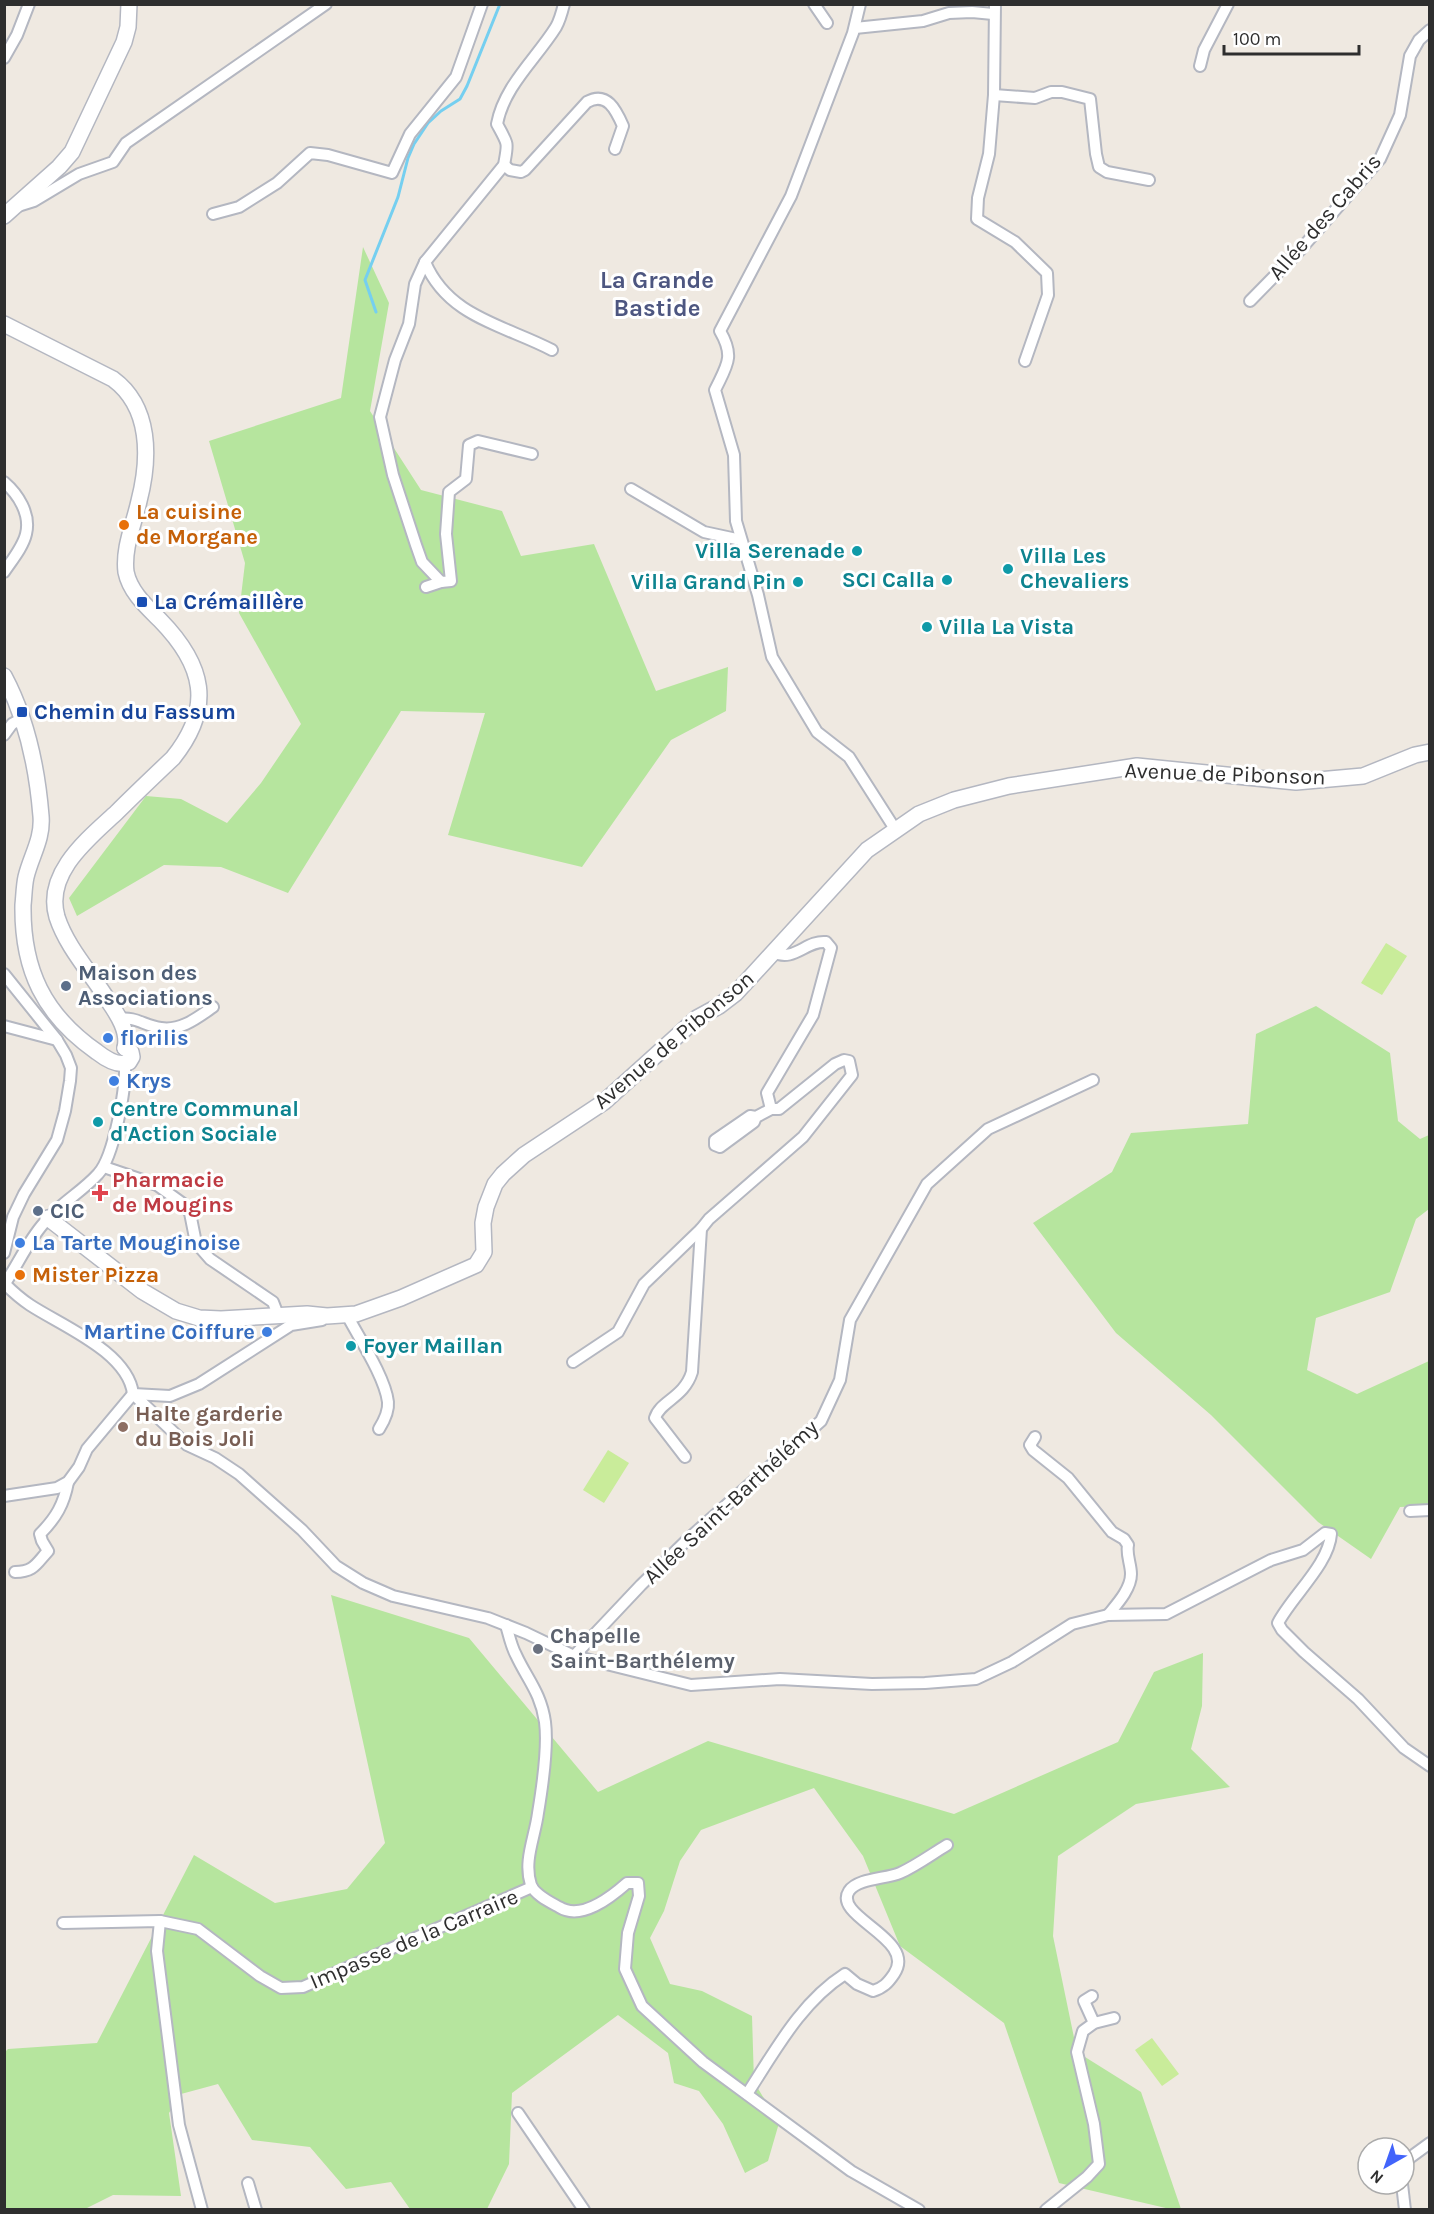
<svg xmlns="http://www.w3.org/2000/svg" width="1434" height="2214" font-family="Karla,sans-serif">
	<rect width="100%" height="100%" fill="#efe9e1"/>
	<g fill="#b6e59e">
		<polygon points="363,247 389,303 370,411 421,490 502,511 521,556 594,544 656,691 728,667 726,711 671,740 582,867 448,835 485,713 401,711 288,893 221,867 164,865 77,916 69,898 146,796 181,799 227,823 261,783 301,724 239,613 245,563 209,441 341,398"/>
		<polygon points="1316,1006 1390,1053 1398,1121 1420,1139 1429,1135 1429,1209 1416,1219 1390,1292 1316,1318 1307,1370 1357,1394 1429,1361 1429,1506 1400,1507 1371,1559 1318,1522 1211,1415 1116,1333 1033,1223 1112,1172 1131,1133 1248,1124 1256,1034"/>
		<polygon points="331,1595 469,1638 598,1792 708,1741 954,1814 1118,1742 1154,1672 1203,1653 1202,1706 1191,1749 1230,1787 1136,1804 1058,1856 1053,1936 1077,2052 1141,2092 1181,2209 1170,2209 1059,2183 1004,2023 900,1946 863,1856 814,1788 701,1830 680,1861 664,1911 650,1938 670,1984 702,1991 752,2016 754,2082 779,2123 768,2161 745,2173 723,2124 699,2091 674,2083 668,2053 618,2015 512,2093 509,2164 487,2209 410,2209 391,2182 346,2189 310,2147 252,2140 218,2084 181,2094 169,2113 181,2196 113,2195 85,2209 5,2209 4,2053 8,2049 97,2043 194,1855 275,1903 347,1889 385,1843"/>
	</g>
	<g fill="#c9ec9a">
		<polygon points="1386,943 1407,956 1382,995 1361,983"/>
		<polygon points="608,1450 629,1463 604,1503 583,1490"/>
		<polygon points="1152,2038 1179,2074 1162,2086 1135,2050"/>
	</g>
	<g fill="none" stroke-linecap="round" stroke-linejoin="round">
		<polyline stroke="#75cff0" stroke-width="3" points="376,312 365,280 398,197 408,158 414,144 428,123 441,111 460,99 467,86 500,4"/>
		<g stroke="#b4b7c1" stroke-width="14">
			<g id="street">
				<polyline points="814,4 827,23"/>
				<path d="M860,4L853,33L791,196L720,331C735,357 727,365 715,390L734,455L736,521L758,595L772,657L817,732L849,757L895,829"/>
				<polyline points="995,4 994,95 989,154 978,198 977,219 1015,242 1047,273 1048,295 1025,361"/>
				<polyline points="855,28 923,21 949,13 972,12 993,14"/>
				<polyline points="4,58 17,35 29,4"/>
				<polyline points="1200,66 1204,50 1228,4"/>
				<polyline points="994,95 1035,98 1051,92 1062,92 1090,99 1096,154 1099,167 1107,172 1149,180"/>
				<path d="M504,165L510,170L521,172L525,170L587,102C607,91 616,110 623,126L615,149"/>
				<polyline points="18,206 34,201 79,174 113,162 126,143 326,4"/>
				<polyline points="213,214 239,207 277,183 310,153 328,155 392,173 410,134 456,77 482,4"/>
				<polyline points="425,262 415,284 409,324 395,360 380,417 393,475 416,545 422,562 441,582"/>
				<polyline points="1250,301 1301,249 1380,159 1400,115 1410,56 1419,40 1430,30"/>
				<path d="M552,350C504,325 448,317 425,262L504,165C508,142 509,146 497,124C504,86 536,59 556,27C560,20 562,12 564,4"/>
				<path d="M4,482C18,494 31,514 26,534C23,547 12,560 4,572"/>
				<polyline points="631,489 704,532 741,540"/>
				<polyline points="426,587 441,582 451,581 446,534 449,492 466,479 469,445 478,441 532,454"/>
				<polyline points="4,735 12,724 23,718"/>
				<polyline points="4,974 57,1040 66,1055 71,1068 70,1081 65,1111 57,1140 24,1194 13,1217 4,1253"/>
				<path d="M119,1019C135,1016 145,1026 161,1028C181,1031 197,1018 213,1007"/>
				<polyline points="4,1026 57,1040"/>
				<polyline points="756,1117 754,1122 720,1147 715,1145 715,1140 750,1116 756,1117 771,1109"/>
				<polyline points="104,1167 157,1185 182,1203 190,1213 196,1243 210,1259 273,1302 278,1315"/>
				<path d="M5,1284C13,1292 21,1299 30,1305C62,1326 128,1352 133,1394L187,1445L215,1458L239,1474L302,1530L336,1566L363,1583L393,1596L488,1618L526,1633L574,1656L691,1685L780,1679L872,1684L925,1683L976,1679L1012,1662L1072,1624L1108,1615L1166,1614L1271,1560L1303,1550L1325,1533L1331,1534C1329,1564 1292,1596 1278,1623L1282,1630L1304,1652L1358,1699L1404,1748L1430,1766"/>
				<path d="M4,1285C18,1264 28,1241 44,1223C59,1204 82,1192 98,1174C114,1157 126,1088 125,1064"/>
				<path d="M347,1315C359,1338 385,1377 388,1402C389,1412 384,1421 379,1429"/>
				<polyline points="573,1362 618,1332 644,1284 701,1229"/>
				<path d="M1035,1437L1030,1445L1033,1450L1068,1478L1112,1532L1124,1539L1128,1545C1126,1555 1131,1564 1131,1574C1131,1589 1117,1604 1108,1615"/>
				<path d="M685,1457L655,1418C660,1401 684,1398 692,1372L701,1229L709,1219L803,1137L852,1075L849,1061L844,1060L835,1064L779,1109H771L767,1093L813,1015L831,948L826,942C806,940 794,963 773,952"/>
				<polyline points="4,1496 57,1488 68,1482 79,1467 87,1449 133,1394 170,1396 199,1384 291,1325 322,1320"/>
				<polyline points="1410,1511 1430,1510"/>
				<path d="M15,1572C34,1572 36,1564 48,1551L42,1541L40,1534C56,1518 64,1504 68,1482"/>
				<path d="M506,1625C509,1635 511,1646 516,1655C527,1679 541,1693 545,1722C548,1745 542,1789 538,1813C535,1837 523,1861 531,1885C535,1895 550,1902 559,1907C581,1921 610,1898 627,1883H638L639,1896L628,1933L625,1969L642,2006L703,2062L851,2171L919,2210"/>
				<polyline points="574,1656 641,1585 687,1540 821,1421 840,1380 850,1320 927,1184 988,1129 1093,1080"/>
				<polyline points="160,1921 157,1951 179,2125 202,2210"/>
				<polyline points="63,1923 160,1921 198,1929 260,1976 281,1988 303,1987 532,1887"/>
				<polyline points="1092,1996 1084,2001 1094,2023"/>
				<path d="M747,2094C775,2051 801,2002 845,1974L857,1984L873,1991C883,1988 888,1983 894,1974C918,1939 832,1917 849,1891C858,1878 886,1879 900,1873C916,1866 932,1854 947,1845"/>
				<polyline points="518,2113 584,2210"/>
				<polyline points="1404,2162 1430,2143"/>
				<polyline points="248,2183 256,2210"/>
				<polyline points="1402,2184 1405,2210"/>
				<polyline points="1046,2210 1087,2177 1099,2164 1094,2124 1077,2052 1083,2031 1094,2023 1114,2018"/>
			</g>
		</g>
		<g stroke="#b4b7c1" stroke-width="18">
			<g id="secondary">
				<polyline points="4,216 59,167 72,152 124,42 128,27 129,4"/>
				<path d="M4,324L113,379C151,407 150,458 139,501C134,524 123,548 126,572C130,592 147,607 160,620C204,665 214,707 173,758C154,776 135,794 117,812C89,838 44,873 57,917C67,948 92,974 109,1002C118,1015 129,1032 125,1048"/>
				<path d="M4,676C27,719 37,767 41,816C43,839 31,856 26,877C24,886 24,896 23,905C22,970 44,1015 97,1052C106,1059 119,1067 129,1062L132,1057L131,1052L125,1048"/>
				<polyline points="48,1218 142,1291 176,1311 199,1318 221,1319 307,1314 327,1316 356,1314 401,1298 476,1265 484,1252 483,1223 486,1207 495,1184 503,1174 524,1155 604,1102 697,1018 719,1006 736,993 867,850 919,814 954,800 1009,786 1137,766 1296,782 1363,776 1415,755 1430,752"/>
			</g>
		</g>
		<use href="#street" stroke="#fff" stroke-width="10"/>
		<use href="#secondary" stroke="#fff" stroke-width="15"/>
	</g>
	<g fill="#e8710a" stroke="#fff" stroke-width="2">
		<circle cx="124" cy="525" r="6"/>
		<circle cx="20" cy="1275" r="6"/>
	</g>
	<g fill="#0f9aa8" stroke="#fff" stroke-width="2">
		<circle cx="857" cy="551" r="6"/>
		<circle cx="1008" cy="569" r="6"/>
		<circle cx="947" cy="580" r="6"/>
		<circle cx="798" cy="582" r="6"/>
		<circle cx="927" cy="627" r="6"/>
		<circle cx="98" cy="1122" r="6"/>
		<circle cx="351" cy="1346" r="6"/>
	</g>
	<g fill="#1a4fb4" stroke="#fff" stroke-width="2">
		<rect x="136" y="596" width="12" height="12" rx="3"/>
		<rect x="16" y="706" width="12" height="12" rx="3"/>
	</g>
	<g fill="#5c6f8a" stroke="#fff" stroke-width="2">
		<circle cx="66" cy="986" r="6"/>
		<circle cx="38" cy="1211" r="6"/>
	</g>
	<g fill="#3f7fe0" stroke="#fff" stroke-width="2">
		<circle cx="108" cy="1038" r="6"/>
		<circle cx="114" cy="1081" r="6"/>
		<circle cx="20" cy="1243" r="6"/>
		<circle cx="267" cy="1332" r="6"/>
	</g>
	<path fill="#e0444e" stroke="#fff" stroke-width="2" d="M97 1184h6v6h6v6h-6v6h-6v-6h-6v-6h6z"/>
	<circle fill="#8d6e63" stroke="#fff" stroke-width="2" cx="123" cy="1427" r="6"/>
	<circle fill="#6b7280" stroke="#fff" stroke-width="2" cx="538" cy="1649" r="6"/>
	<g text-anchor="middle" dominant-baseline="central" stroke-width="6" stroke-linejoin="round" paint-order="stroke">
		<g font-size="22" fill="#2e2e2e" stroke="#fff">
			<text transform="translate(1325 217) rotate(-49)">Allée des Cabris</text>
			<text transform="translate(1225 774) rotate(2)">Avenue de Pibonson</text>
			<text transform="translate(674 1040) rotate(-40)">Avenue de Pibonson</text>
			<text transform="translate(731 1502) rotate(-43)">Allée Saint-Barthélémy</text>
			<text transform="translate(414 1939) rotate(-23)">Impasse de la Carraire</text>
		</g>
		<g font-size="22" font-weight="bold" fill="#c56008" stroke="#fff" text-anchor="start">
			<text x="136" y="512">La cuisine<tspan x="136" dy="25">de Morgane</tspan></text>
			<text x="32" y="1275">Mister Pizza</text>
		</g>
		<g font-size="22" font-weight="bold" fill="#0d838f" stroke="#fff" text-anchor="start">
			<text x="845" y="551" text-anchor="end">Villa Serenade</text>
			<text x="1020" y="556">Villa Les<tspan x="1020" dy="25">Chevaliers</tspan></text>
			<text x="935" y="580" text-anchor="end">SCI Calla</text>
			<text x="786" y="582" text-anchor="end">Villa Grand Pin</text>
			<text x="939" y="627">Villa La Vista</text>
			<text x="110" y="1109">Centre Communal<tspan x="110" dy="25">d'Action Sociale</tspan></text>
			<text x="363" y="1346">Foyer Maillan</text>
		</g>
		<g font-size="22" font-weight="bold" fill="#164399" stroke="#fff" text-anchor="start">
			<text x="154" y="602">La Crémaillère</text>
			<text x="34" y="712">Chemin du Fassum</text>
		</g>
		<g font-size="22" font-weight="bold" fill="#4e5e75" stroke="#fff" text-anchor="start">
			<text x="78" y="973">Maison des<tspan x="78" dy="25">Associations</tspan></text>
			<text x="50" y="1211">CIC</text>
		</g>
		<g font-size="22" font-weight="bold" fill="#366cbe" stroke="#fff" text-anchor="start">
			<text x="120" y="1038">florilis</text>
			<text x="126" y="1081">Krys</text>
			<text x="32" y="1243">La Tarte Mouginoise</text>
			<text x="255" y="1332" text-anchor="end">Martine Coiffure</text>
		</g>
		<g font-size="22" font-weight="bold" fill="#be3a42" stroke="#fff" text-anchor="start">
			<text x="112" y="1180">Pharmacie<tspan x="112" dy="25">de Mougins</tspan></text>
		</g>
		<g font-size="22" font-weight="bold" fill="#785e54" stroke="#fff" text-anchor="start">
			<text x="135" y="1414">Halte garderie<tspan x="135" dy="25">du Bois Joli</tspan></text>
		</g>
		<g font-size="22" font-weight="bold" fill="#5b616d" stroke="#fff" text-anchor="start">
			<text x="550" y="1636">Chapelle<tspan x="550" dy="25">Saint-Barthélemy</tspan></text>
		</g>
		<g font-size="24" font-weight="bold" fill="#4d5680" stroke="#fff">
			<text x="657" y="280">La Grande<tspan x="657" dy="28">Bastide</tspan></text>
		</g>
	</g>
	<rect width="1434" height="2214" fill="none" stroke="#2e2e2e" stroke-width="12"/>
	<g transform="translate(1386 2166) rotate(220)"><circle r="28" fill="#ffffff" stroke="#ababab" stroke-width="1.5"/>
	<path d="M0-4.5L10 22L0 15L-10 22Z" fill="#4264fb"/>
	<text y="-9" font-size="16" font-weight="bold" text-anchor="middle" fill="#2e2e2e">N</text>
	</g>
	<path d="M1224 45v9h135v-9" fill="none" stroke="#2e2e2e" stroke-width="3"/>
	<text x="1233" y="45" font-size="18" fill="#2e2e2e" stroke="#ffffff" stroke-width="4.5" paint-order="stroke">100 m</text>
</svg>
